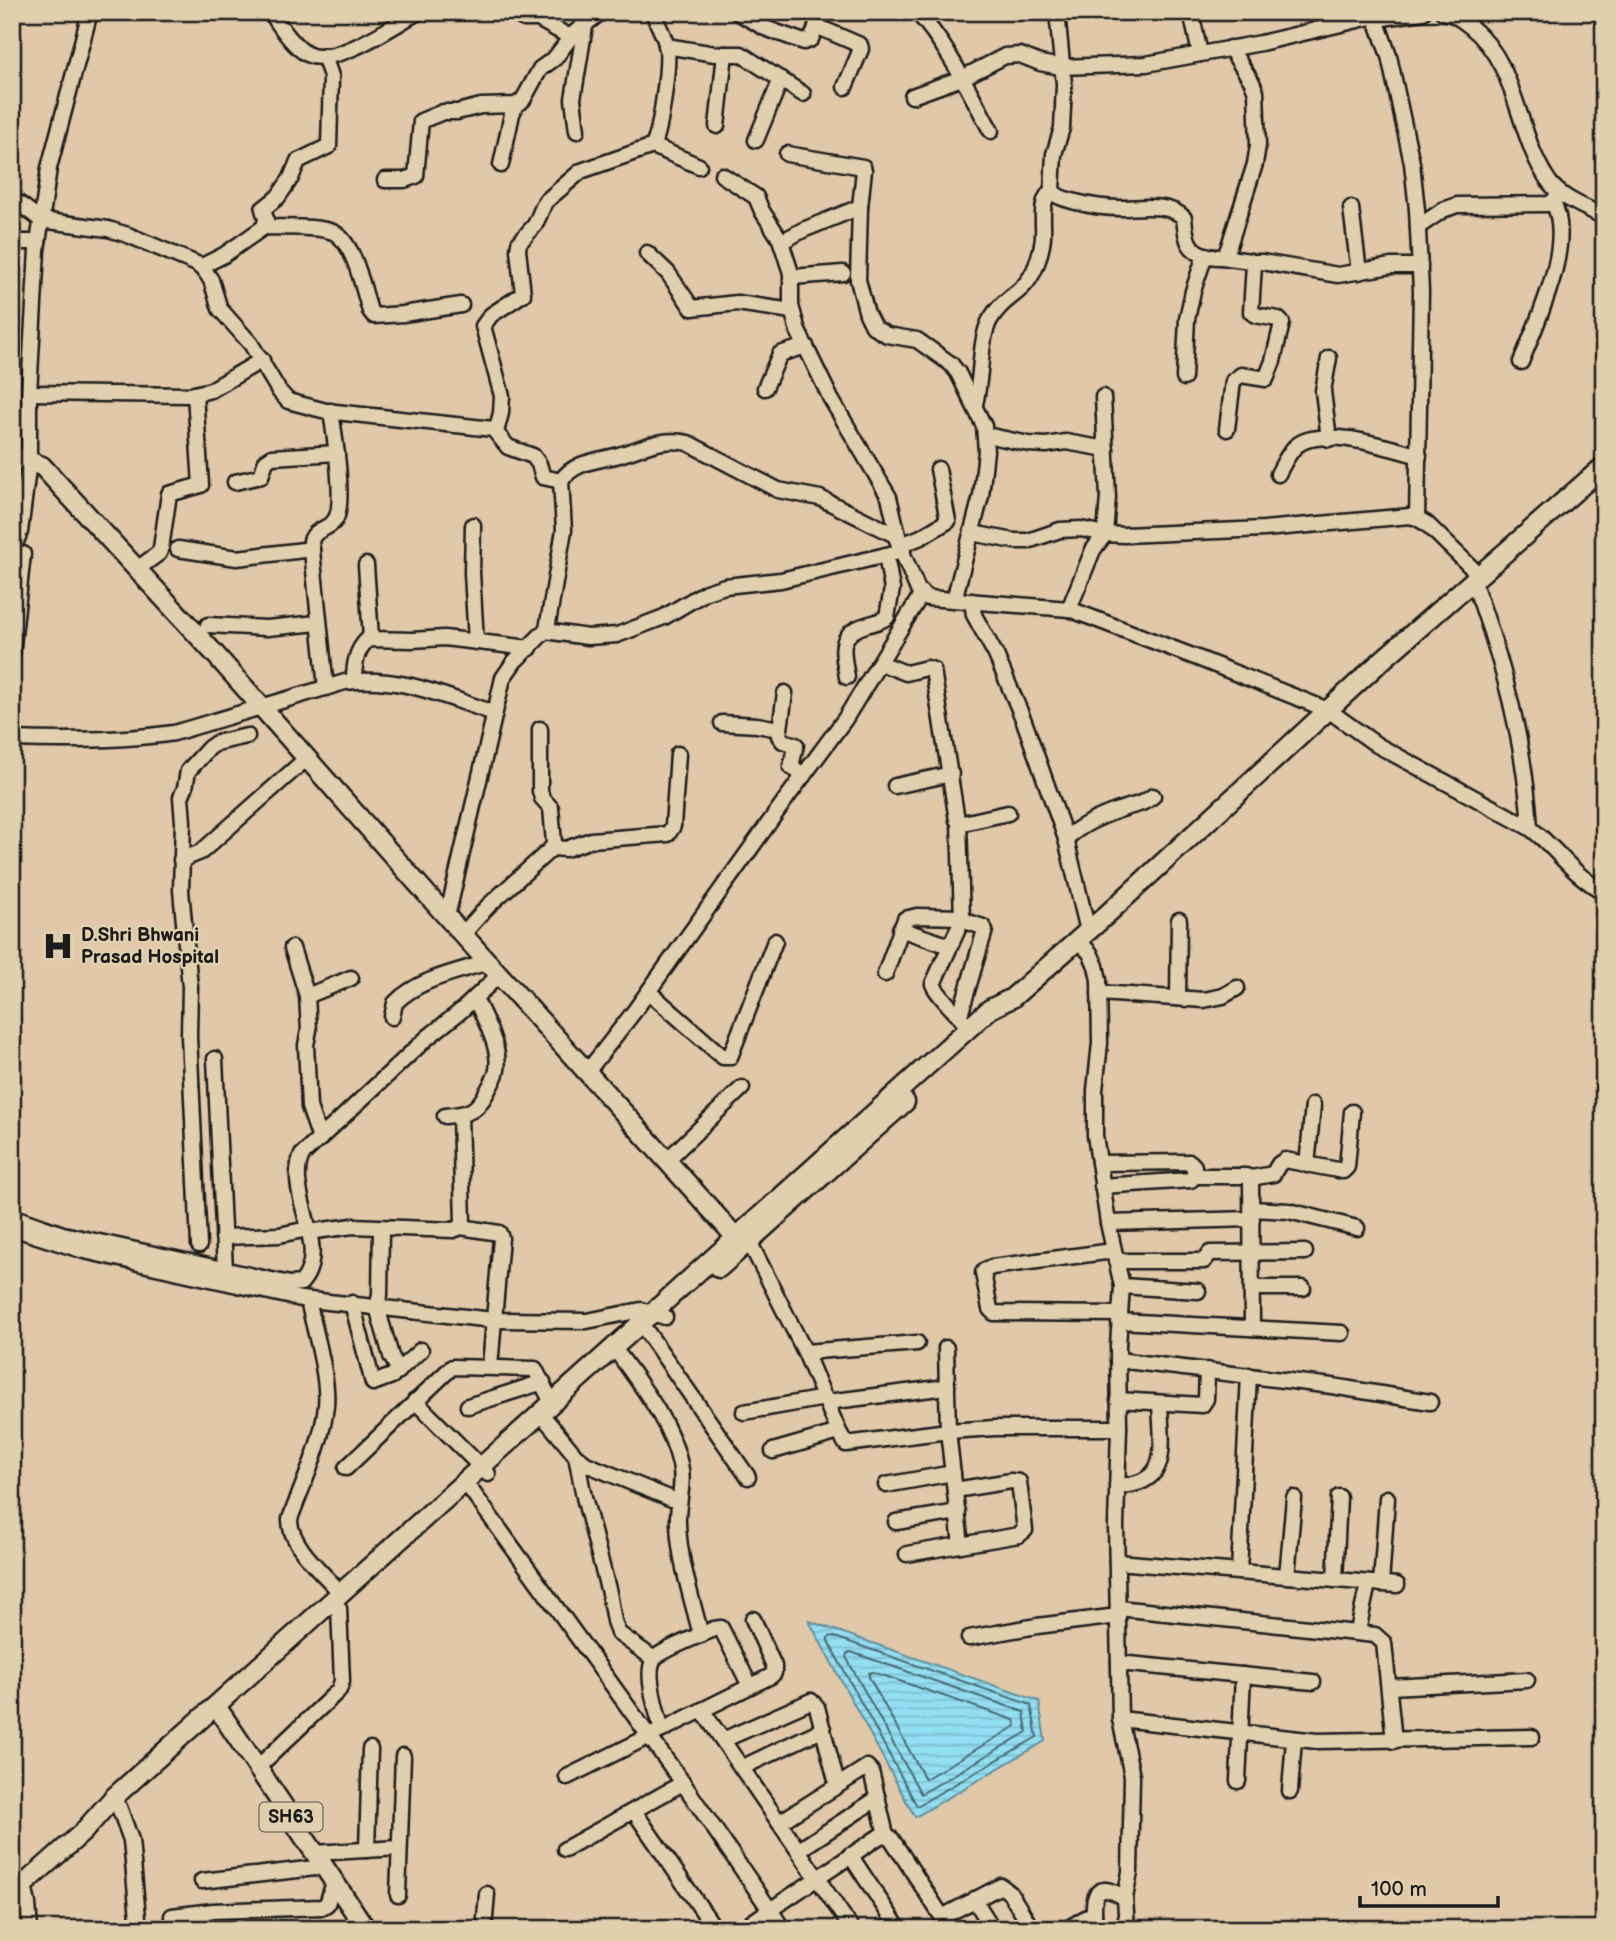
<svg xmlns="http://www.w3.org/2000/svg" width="1616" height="1941" font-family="'Balsamiq Sans',sans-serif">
	<defs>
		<pattern id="water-rules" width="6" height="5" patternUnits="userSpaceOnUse" patternTransform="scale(1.75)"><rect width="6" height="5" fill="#92def2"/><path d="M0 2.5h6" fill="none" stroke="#7dbecf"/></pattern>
	</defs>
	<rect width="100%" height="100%" fill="#e0c8a8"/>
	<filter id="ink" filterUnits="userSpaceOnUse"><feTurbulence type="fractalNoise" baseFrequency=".0143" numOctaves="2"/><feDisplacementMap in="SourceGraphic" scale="14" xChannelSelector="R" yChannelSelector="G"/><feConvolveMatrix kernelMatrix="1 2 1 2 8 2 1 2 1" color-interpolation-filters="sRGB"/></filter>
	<g filter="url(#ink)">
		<polygon fill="url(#water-rules)" stroke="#63909c" stroke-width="2" points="809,1621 1039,1701 1045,1741 915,1817"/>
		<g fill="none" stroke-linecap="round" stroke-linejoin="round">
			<g stroke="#4b6a72" stroke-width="2">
				<polygon points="832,1636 1031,1705 1037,1737 917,1806 828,1641 828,1638"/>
				<polygon points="851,1652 1024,1712 1027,1732 921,1794 846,1657 847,1654"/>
				<polygon points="873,1672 1014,1720 1016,1726 925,1779 869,1677 869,1673"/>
			</g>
			<g stroke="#1c1c1c" stroke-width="19">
				<g id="minor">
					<path d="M271,12C279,25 297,52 312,56C340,63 393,26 418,12"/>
					<polyline points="511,12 524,19 538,19 570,37"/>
					<polyline points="737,12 765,28 804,42 811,39 823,12"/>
					<path d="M917,12C948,46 969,91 991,131"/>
					<path d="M1057,12L1064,84L1063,107L1062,128L1054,154L1052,190C1058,199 1067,199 1076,202C1091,206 1105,208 1120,208C1140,208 1169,202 1184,218C1186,238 1187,252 1209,256C1216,257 1219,258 1225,255L1228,249L1255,164L1258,145L1256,92L1252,82L1230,48"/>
					<polyline points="1191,12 1200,54"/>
					<polyline points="1376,12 1383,18 1423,12"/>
					<path d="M1443,12C1455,14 1462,20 1471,27C1520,67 1515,134 1550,183C1562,199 1586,207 1604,217"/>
					<polyline points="1375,16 1389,56 1412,163 1417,210 1421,291 1417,518"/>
					<polyline points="816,26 860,45 861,49 845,87"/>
					<polyline points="666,46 715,54 741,54 803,94"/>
					<polyline points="912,96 962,78 1005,56 1020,55 1040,63 1061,67 1146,64 1261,43 1379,15"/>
					<polyline points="717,126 725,54"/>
					<polyline points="577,131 573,99 585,26"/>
					<polyline points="756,140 781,79"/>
					<polyline points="653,146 699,166"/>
					<polyline points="787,154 863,167 864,170 860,207 858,280 867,314 873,326 880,331 887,335 917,340 951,364 958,373 984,426 986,451 981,496 954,600"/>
					<polyline points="501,165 512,114 516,105"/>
					<polyline points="722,175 756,197 762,211 780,239 791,273 791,306 798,331 831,399 889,497 899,539"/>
					<polyline points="385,180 404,180 416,176 421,121 443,112 457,112 481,106 516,105 523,100 540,69 555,58 573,34 601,12"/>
					<polyline points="12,198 41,220 108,229 128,235 197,264 205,271 211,280 220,309 251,344 279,391 288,401 326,411 493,429 508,447 533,456 539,464 543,477 561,481"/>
					<polyline points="1351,208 1359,272"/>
					<path d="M264,227C281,228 321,225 335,233C355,245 363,289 370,311L374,316L403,314L461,305"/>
					<polyline points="1418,227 1443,210 1457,205 1548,204 1553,202 1558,194"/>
					<polyline points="12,242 38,242"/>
					<polyline points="781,242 803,230 860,207"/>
					<polyline points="647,253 668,273 692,308 737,303 792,311"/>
					<polyline points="1222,257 1250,261 1254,264 1251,312 1255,315 1278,319 1282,323 1273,361 1266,379 1241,375 1233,381 1227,429"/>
					<polyline points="1252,262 1262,262 1338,275 1391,266 1420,266"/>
					<polyline points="200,267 224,255 264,227 266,219 263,209 278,197 291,178 298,161 329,146 331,76 324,56"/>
					<polyline points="792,277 843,273"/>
					<path d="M1521,362C1537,321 1575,244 1553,202"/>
					<polyline points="1184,378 1187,319 1193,291 1205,255"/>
					<polyline points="765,388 780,354 806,346"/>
					<polyline points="29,393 190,395 211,390 262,360"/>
					<path d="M975,404C982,379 979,340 990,320C1006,292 1028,296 1039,257C1041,250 1043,243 1043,236C1044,220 1039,202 1052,190"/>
					<path d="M496,432L501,413L502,396L483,326L491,315L523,294L518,250L519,243L535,225L545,202L581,171L653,146C661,130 669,66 667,48C665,36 657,24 653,12"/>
					<polyline points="986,435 1029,444 1046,445 1066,442 1106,449"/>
					<polyline points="1329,439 1323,391 1329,358"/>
					<path d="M1278,474C1283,465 1288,453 1296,446C1320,425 1391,448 1419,456"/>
					<polyline points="235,482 261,476 266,461 272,457 337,453"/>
					<polyline points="473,525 472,573 476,642"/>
					<polyline points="972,533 1014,541 1028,541 1060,530 1081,529 1105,534 1108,497 1103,397"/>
					<polyline points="901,545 921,537 948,521 938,469"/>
					<polyline points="178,549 237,558 312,549"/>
					<polyline points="366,565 371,638"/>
					<polyline points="12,566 15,544 20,532 29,461 29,393 37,250 49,168 90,12"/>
					<polyline points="136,570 159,553 161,548 169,494 201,485 195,394"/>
					<path d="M1473,581C1503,660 1525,744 1530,828"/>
					<polyline points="972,601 974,615 996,655 1024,721 1066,839 1088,931"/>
					<polyline points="1069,609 1093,550 1105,534 1124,535 1264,529 1410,516 1417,518 1427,524 1479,575"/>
					<polyline points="208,625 267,628 318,623"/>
					<polyline points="546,631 588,637 617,635 664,617 706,592 725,586 781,580 903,551"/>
					<polyline points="12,653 23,554"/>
					<polyline points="880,663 906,673 927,668 933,670 957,820 963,823 1008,813"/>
					<path d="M847,677C843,653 836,634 866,625C873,623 880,622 887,617L892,589L886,555"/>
					<path d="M354,681C354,665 356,650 368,639L412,640L444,638L530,648"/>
					<path d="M326,688L311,541C315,528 328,530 335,520C346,505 334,432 331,411"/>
					<polyline points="785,693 779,736 783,741 796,745 791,767 804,775"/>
					<polyline points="722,723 757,725 779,729"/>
					<path d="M12,739C67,741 120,741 174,733L345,682C400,675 443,696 494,713"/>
					<polyline points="895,786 951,774"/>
					<path d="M959,822L962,920L933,984C937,995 960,1016 969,1028"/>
					<path d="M1066,839C1080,825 1104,815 1122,809C1133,805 1143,805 1153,796"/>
					<polyline points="552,848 566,849 591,840 668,834 673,826 678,754"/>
					<polyline points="181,860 201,852 307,758"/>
					<path d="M447,917L503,678L514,662L547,629L564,530L561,481C574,461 598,461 619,455C643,448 663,437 688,443L778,490L820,498L895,535L918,590L928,598L1069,609L1195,657L1328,710L1377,745L1530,828C1559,850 1571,874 1604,892"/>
					<polyline points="900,929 950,946"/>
					<polyline points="463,934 488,906 552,848 554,843 551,808 542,798 540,791 540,729"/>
					<polyline points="1078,940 1090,953 1096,966 1099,980 1100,1043 1095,1090 1095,1135 1108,1223 1122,1286 1118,1346 1119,1428 1116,1525 1120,1719 1132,1776 1130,1872 1125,1898 1127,1929"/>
					<polyline points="292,948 307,996 309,1030 306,1045 309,1107 320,1139"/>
					<polyline points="885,974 905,919 917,916 963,917"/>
					<polyline points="649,992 723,1057 730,1057 775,941"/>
					<polyline points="1099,993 1204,1000 1223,996 1237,988"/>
					<polyline points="307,996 351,978"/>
					<polyline points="1178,998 1179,920"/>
					<polyline points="960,1015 985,930 983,927 962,920"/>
					<path d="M392,1017L395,1003C418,979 457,972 488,962"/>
					<polyline points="215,1059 225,1270"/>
					<polyline points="587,1072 633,1013 786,799 845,719 921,595"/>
					<path d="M445,1116C469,1114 477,1112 488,1090C491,1084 496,1077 497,1070C501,1047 484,1019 475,998"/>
					<polyline points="667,1160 742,1088"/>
					<polyline points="1099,1163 1190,1162 1194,1166 1194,1172 1199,1176 1246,1176 1251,1178 1252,1328"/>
					<polyline points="1307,1165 1313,1105"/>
					<polyline points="1251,1178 1273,1174 1279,1164 1285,1160 1343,1171 1347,1167 1352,1112"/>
					<polyline points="1102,1186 1191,1180 1196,1174"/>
					<polyline points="1252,1209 1289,1211 1357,1228"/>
					<path d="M12,1216L63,1234L290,1284L301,1283C332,1249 284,1191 302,1155L427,1038L462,1010L499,975"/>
					<polyline points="1108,1223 1252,1219"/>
					<polyline points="461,1227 499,1233 501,1238 490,1367"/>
					<polyline points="12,1228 84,1251 301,1299 493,1320 587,1321 641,1310 665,1317"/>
					<polyline points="381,1229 380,1295 377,1307 391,1356 399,1371"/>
					<polyline points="308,1232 353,1226 453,1230 461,1227 463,1223 460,1115"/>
					<polyline points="223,1237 279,1235 308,1229"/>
					<polyline points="749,1241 805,1352 839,1432 846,1444 948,1431 995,1428 1119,1428"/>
					<polyline points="199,1245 189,1036 190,987 181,890 183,822 181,797 185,788 188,771 209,748 216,743 247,736"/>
					<polyline points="1113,1251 992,1267 985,1270 983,1273 990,1309 994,1313 1119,1314"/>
					<polyline points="1116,1261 1204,1261 1210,1253 1305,1252"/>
					<polyline points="1122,1286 1198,1291"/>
					<polyline points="1252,1288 1303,1288"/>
					<path d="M308,1300C314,1329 329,1377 326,1406C322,1445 303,1483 290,1519C289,1545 324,1574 341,1593"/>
					<polyline points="352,1303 373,1383 392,1376 421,1350"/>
					<polyline points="1119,1321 1342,1333"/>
					<polyline points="647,1332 748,1477"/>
					<polyline points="946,1348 948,1431 961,1545"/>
					<polyline points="805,1352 917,1343"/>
					<path d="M620,1356C644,1389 671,1424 680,1464C685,1484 677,1504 678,1523C679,1560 692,1599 701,1635"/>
					<polyline points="1118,1360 1332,1386 1430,1402"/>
					<polyline points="1118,1400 1202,1405 1206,1399 1207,1370"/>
					<polyline points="415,1401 488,1474"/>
					<polyline points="827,1402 947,1387"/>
					<polyline points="468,1406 543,1382"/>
					<polyline points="744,1412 825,1398"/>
					<polyline points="547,1421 576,1456 586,1464 679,1502"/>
					<polyline points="773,1451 839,1432"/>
					<polyline points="576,1456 584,1497 609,1593 614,1621 618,1633 654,1659"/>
					<polyline points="346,1468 452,1367 535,1369 552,1403"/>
					<polyline points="886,1485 953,1473"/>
					<path d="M1117,1486C1173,1485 1161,1444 1160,1403"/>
					<polyline points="471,1490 683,1783 783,1929"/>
					<polyline points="896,1522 958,1512"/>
					<polyline points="907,1554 1019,1535 1025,1530 1019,1482 1011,1481 955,1490"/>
					<polyline points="1117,1562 1397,1585"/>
					<polyline points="1239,1572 1249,1375"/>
					<polyline points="1287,1576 1294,1498"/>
					<polyline points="1335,1580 1339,1497"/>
					<polyline points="1381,1584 1387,1498"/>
					<polyline points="1118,1608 1375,1635 1384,1643 1394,1741"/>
					<polyline points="1358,1631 1368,1583"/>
					<polyline points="969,1638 1037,1626 1118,1616"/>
					<polyline points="1119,1663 1313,1682"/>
					<polyline points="1390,1687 1527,1680"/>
					<polyline points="702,1710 852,1929"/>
					<polyline points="1120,1719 1317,1741 1532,1737"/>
					<path d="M662,1730C658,1715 644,1673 654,1659C660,1651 703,1634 714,1629L721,1628L750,1686"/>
					<polyline points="723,1740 811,1701 817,1707 837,1784"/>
					<polyline points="743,1767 823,1729"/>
					<polyline points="257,1768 339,1690 342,1681 339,1608"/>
					<polyline points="567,1777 771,1676 774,1673 774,1666 753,1619"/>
					<polyline points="1238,1781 1243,1675"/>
					<polyline points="1290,1791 1294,1739"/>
					<polyline points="119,1807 131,1840 139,1929"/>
					<polyline points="634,1811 715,1929"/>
					<polyline points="780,1822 867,1767 871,1771 886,1835"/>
					<polyline points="565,1849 683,1783"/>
					<polyline points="367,1850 370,1749"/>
					<polyline points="799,1850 878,1798"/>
					<polyline points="314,1853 399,1848"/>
					<polyline points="850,1855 899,1929"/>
					<polyline points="202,1881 324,1867"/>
					<polyline points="24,1885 28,1904 30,1929"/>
					<polyline points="398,1895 403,1756"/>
					<polyline points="974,1899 993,1929"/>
					<polyline points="172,1916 213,1911 322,1907 327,1904 334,1882"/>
					<polyline points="942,1917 1001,1886 1010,1893 1032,1929"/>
					<polyline points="200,1929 234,1927"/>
					<polyline points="484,1929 487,1894"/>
					<polyline points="742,1929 880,1836 886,1835 891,1838 950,1929"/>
					<polyline points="1067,1929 1094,1913"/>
					<path d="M1095,1929C1093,1903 1090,1876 1125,1898"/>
				</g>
			</g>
			<g stroke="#1c1c1c" stroke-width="23">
				<g id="major">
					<polyline points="12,455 42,466 214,653 447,917 742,1244"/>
					<polyline points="719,1268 905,1102"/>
					<polyline points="216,1706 366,1929"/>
					<polyline points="12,1895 83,1832 113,1798 990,1009 1012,998 1103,918 1379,663 1604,466"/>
				</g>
			</g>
			<use href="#minor" stroke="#e1d0ad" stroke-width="14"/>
			<use href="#major" stroke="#e1d0ad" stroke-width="18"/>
		</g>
	</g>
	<defs>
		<g id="hospital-bare" transform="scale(2.415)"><path d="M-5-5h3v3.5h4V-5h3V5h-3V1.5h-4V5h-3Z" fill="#1c1c1c" stroke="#e1d0ad" stroke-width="2.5" paint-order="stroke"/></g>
	</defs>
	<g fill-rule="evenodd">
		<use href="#hospital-bare" x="58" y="946"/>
	</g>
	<g text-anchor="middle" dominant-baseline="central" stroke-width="5" stroke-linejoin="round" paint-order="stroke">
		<rect fill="#e1d0ad" stroke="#575248" stroke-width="2" x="259.5" y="1802.5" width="63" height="29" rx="5"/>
		<g font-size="18" font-weight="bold" fill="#1c1c1c">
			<text x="291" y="1817">SH63</text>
		</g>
		<g font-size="19" font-weight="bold" fill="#1c1c1c" stroke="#e1d0ad" text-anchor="start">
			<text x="81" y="935">D.Shri Bhwani<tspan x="81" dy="22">Prasad Hospital</tspan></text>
		</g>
	</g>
	<rect width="1616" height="1941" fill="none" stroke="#e1d0ad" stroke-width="42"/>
	<rect x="21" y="21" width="1574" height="1899" fill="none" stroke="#1c1c1c" stroke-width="2.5" filter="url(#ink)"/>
	<path d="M1360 1896v10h138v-10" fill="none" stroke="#1c1c1c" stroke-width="3.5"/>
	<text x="1371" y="1896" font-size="21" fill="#1c1c1c" stroke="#e1d0ad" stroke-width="5" paint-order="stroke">100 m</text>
</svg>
